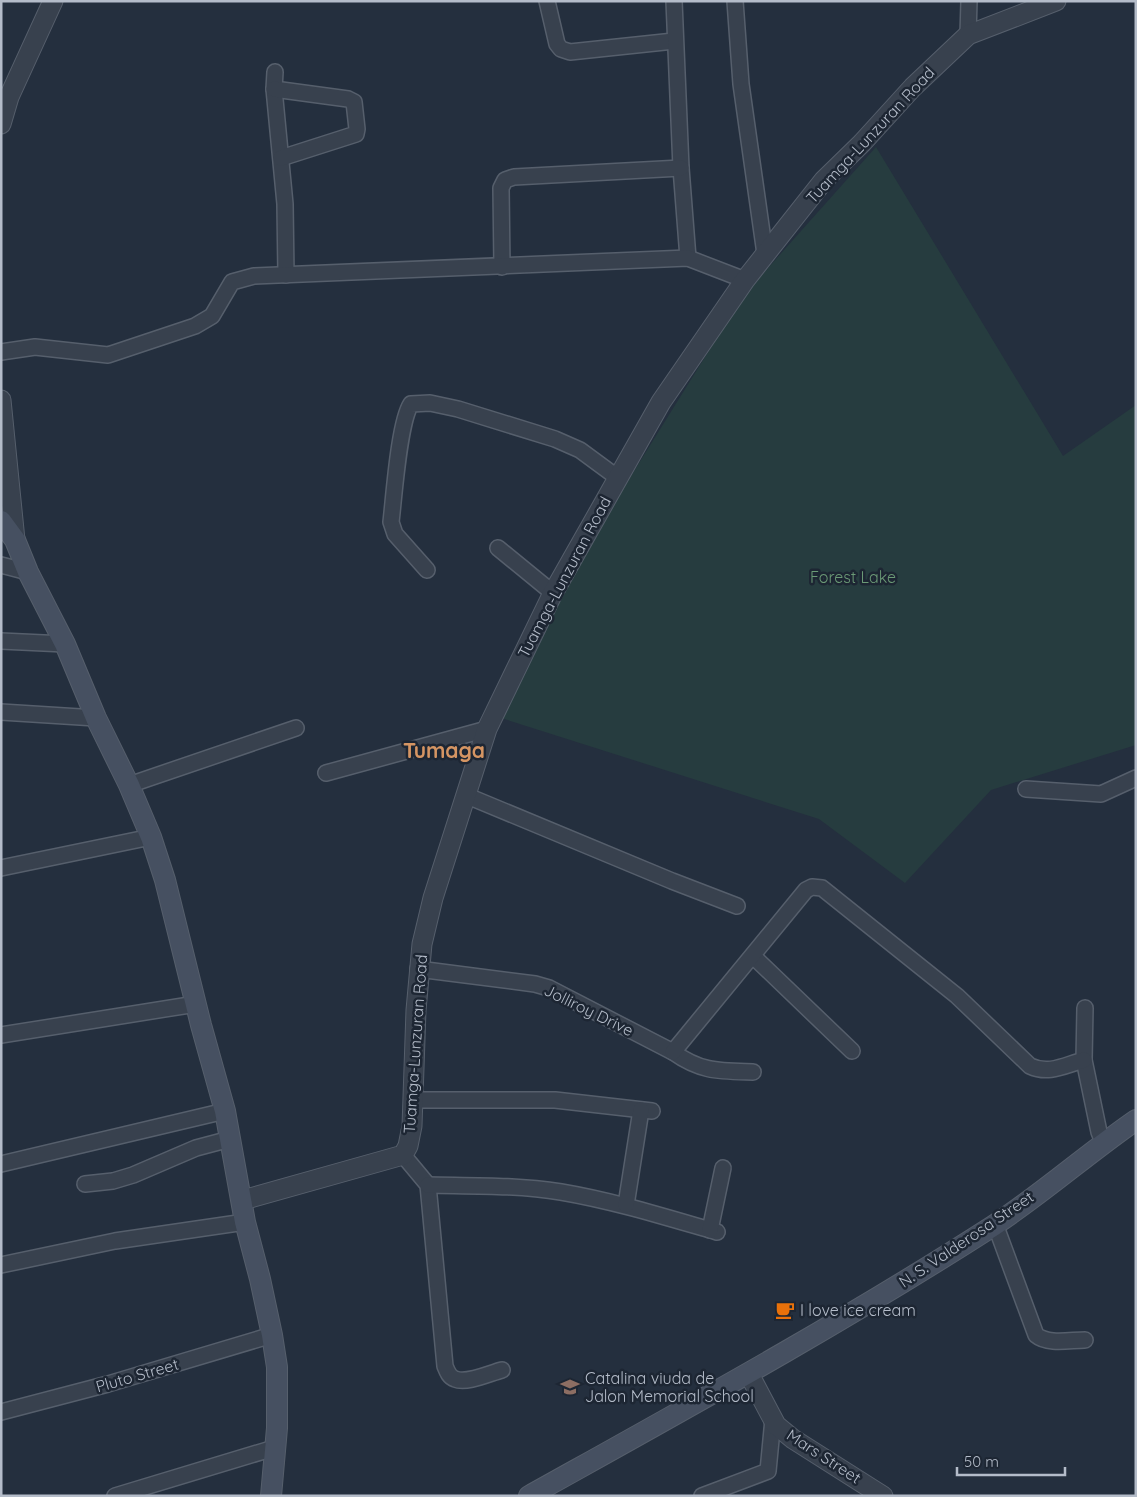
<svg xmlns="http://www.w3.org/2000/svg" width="1137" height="1497" font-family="Quicksand,sans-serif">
	<rect width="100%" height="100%" fill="#242f3e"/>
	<polygon fill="#263c3f" points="876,147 1063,456 1136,405 1136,745 991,790 905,883 819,819 498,717 565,582 743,296"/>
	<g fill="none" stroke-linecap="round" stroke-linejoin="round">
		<g stroke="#565f6c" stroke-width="18">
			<g id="minor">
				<polyline points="547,1 557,44 561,49 570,52 674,41"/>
				<polyline points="674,1 681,168 688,258"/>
				<polyline points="735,1 741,84 765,254"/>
				<polyline points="968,35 969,1"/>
				<polyline points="275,72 274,89 285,204 286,275"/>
				<polyline points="274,89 348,99 354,102 357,129 356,134 281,158"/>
				<polyline points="502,267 501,188 505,180 514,177 681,168"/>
				<polyline points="1,352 35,347 108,355 195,326 212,316 232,282 254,276 688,258 745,280"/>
				<polyline points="498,548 553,593"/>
				<polyline points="1,565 28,572"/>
				<path d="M427,570L395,534L391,522C394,497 399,422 411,404L430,403L458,409L555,439L580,450L618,478"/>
				<polyline points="1,641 65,644"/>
				<polyline points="1,712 96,718"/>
				<polyline points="326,773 487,729"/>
				<polyline points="129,785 296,728"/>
				<polyline points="1026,789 1101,794 1136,778"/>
				<polyline points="465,795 672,881 737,906"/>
				<polyline points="1,868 151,837"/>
				<polyline points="753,956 852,1051"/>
				<path d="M418,969L535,984L549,988L673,1052C701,1072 719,1071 753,1072"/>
				<polyline points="1085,1008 1084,1060 1099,1132 1103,1142"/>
				<polyline points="1,1035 196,1004"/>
				<path d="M673,1052L806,890L812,887L822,888L957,996L1030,1066C1049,1075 1065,1065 1084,1060"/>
				<polyline points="413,1100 555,1100 652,1111"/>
				<path d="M403,1155L428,1185L445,1366C447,1371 449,1377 455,1379C467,1384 490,1373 502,1370"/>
				<polyline points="1,1164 225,1111"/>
				<polyline points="85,1184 113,1181 133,1175 196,1148 230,1139"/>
				<path d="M428,1185C472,1186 517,1185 561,1192C614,1201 665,1217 717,1232"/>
				<polyline points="626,1205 641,1110"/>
				<path d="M995,1224L1036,1335C1048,1345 1070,1340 1085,1340"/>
				<polyline points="710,1230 723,1168"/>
				<polyline points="1,1265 115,1241 245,1222"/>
				<polyline points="1,1412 108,1384 272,1335"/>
				<polyline points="115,1496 274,1448"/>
				<polyline points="702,1496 768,1471 773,1419"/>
			</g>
		</g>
		<g stroke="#565f6c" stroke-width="21">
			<g id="tertiary">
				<polyline points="1,124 9,97 53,1"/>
				<polyline points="1,400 15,540"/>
				<polyline points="243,1200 403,1155 408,1146 412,1126 416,1010 422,944 433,898 487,729 553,593 661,402 745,280 824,180 862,143 913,87 968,35 1056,1"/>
				<polyline points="749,1374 776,1425 793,1439 883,1496"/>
			</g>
		</g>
		<g stroke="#565f6c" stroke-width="22">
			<g id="secondary">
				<polyline points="1,521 15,540 28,572 65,644 96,718 129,785 151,837 165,880 201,1025 225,1111 245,1222 260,1279 272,1335 277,1367 277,1428 271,1496"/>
				<path d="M529,1496C685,1409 842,1323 993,1226C1042,1194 1088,1153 1136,1120"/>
			</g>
		</g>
		<use href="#minor" stroke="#38414e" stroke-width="15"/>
		<use href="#tertiary" stroke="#38414e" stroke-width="19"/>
		<use href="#secondary" stroke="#465061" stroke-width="20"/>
	</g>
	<defs>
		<g id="cafe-bare" transform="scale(1.5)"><path d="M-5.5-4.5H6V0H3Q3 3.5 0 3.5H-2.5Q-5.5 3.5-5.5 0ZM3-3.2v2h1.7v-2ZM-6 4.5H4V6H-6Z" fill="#e8710a" stroke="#1d2633" stroke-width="2.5" paint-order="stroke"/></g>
		<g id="school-bare" transform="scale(1.5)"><path d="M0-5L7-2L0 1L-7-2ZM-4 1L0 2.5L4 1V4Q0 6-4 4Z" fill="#8d6e63" stroke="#1d2633" stroke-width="2.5" paint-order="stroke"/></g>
	</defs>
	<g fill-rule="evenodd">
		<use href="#cafe-bare" x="785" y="1310"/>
		<use href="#school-bare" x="570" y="1387"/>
	</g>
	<g text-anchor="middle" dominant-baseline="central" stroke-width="5" stroke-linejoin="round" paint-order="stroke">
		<g font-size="16" fill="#b4bcc9" stroke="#1d2633">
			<text transform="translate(870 135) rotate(-47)">Tuamga-Lunzuran Road</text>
			<text transform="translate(564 577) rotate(-62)">Tuamga-Lunzuran Road</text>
			<text transform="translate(589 1010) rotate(26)">Jolliroy Drive</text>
			<text transform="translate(415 1044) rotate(-86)">Tuamga-Lunzuran Road</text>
			<text transform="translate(966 1239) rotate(-34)">N. S. Valderosa Street</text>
			<text transform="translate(137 1375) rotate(-16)">Pluto Street</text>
			<text transform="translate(824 1456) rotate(33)">Mars Street</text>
		</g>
		<g font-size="16" fill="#6b9a76" stroke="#1d2633">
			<text x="853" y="577">Forest Lake</text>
		</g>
		<g font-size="16" fill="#b4bcc9" stroke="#1d2633" text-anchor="start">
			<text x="800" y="1310">I love ice cream</text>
			<text x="585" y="1378">Catalina viuda de<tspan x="585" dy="18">Jalon Memorial School</tspan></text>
		</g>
		<g font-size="21" font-weight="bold" fill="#d59563" stroke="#1d2633">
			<text x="444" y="750">Tumaga</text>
		</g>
	</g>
	<rect width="1137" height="1497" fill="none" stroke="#b4bcc9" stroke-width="5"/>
	<path d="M957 1467v8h108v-8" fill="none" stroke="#b4bcc9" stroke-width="2.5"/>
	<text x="964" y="1467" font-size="15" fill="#b4bcc9" stroke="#1d2633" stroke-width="4" paint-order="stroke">50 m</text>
</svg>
